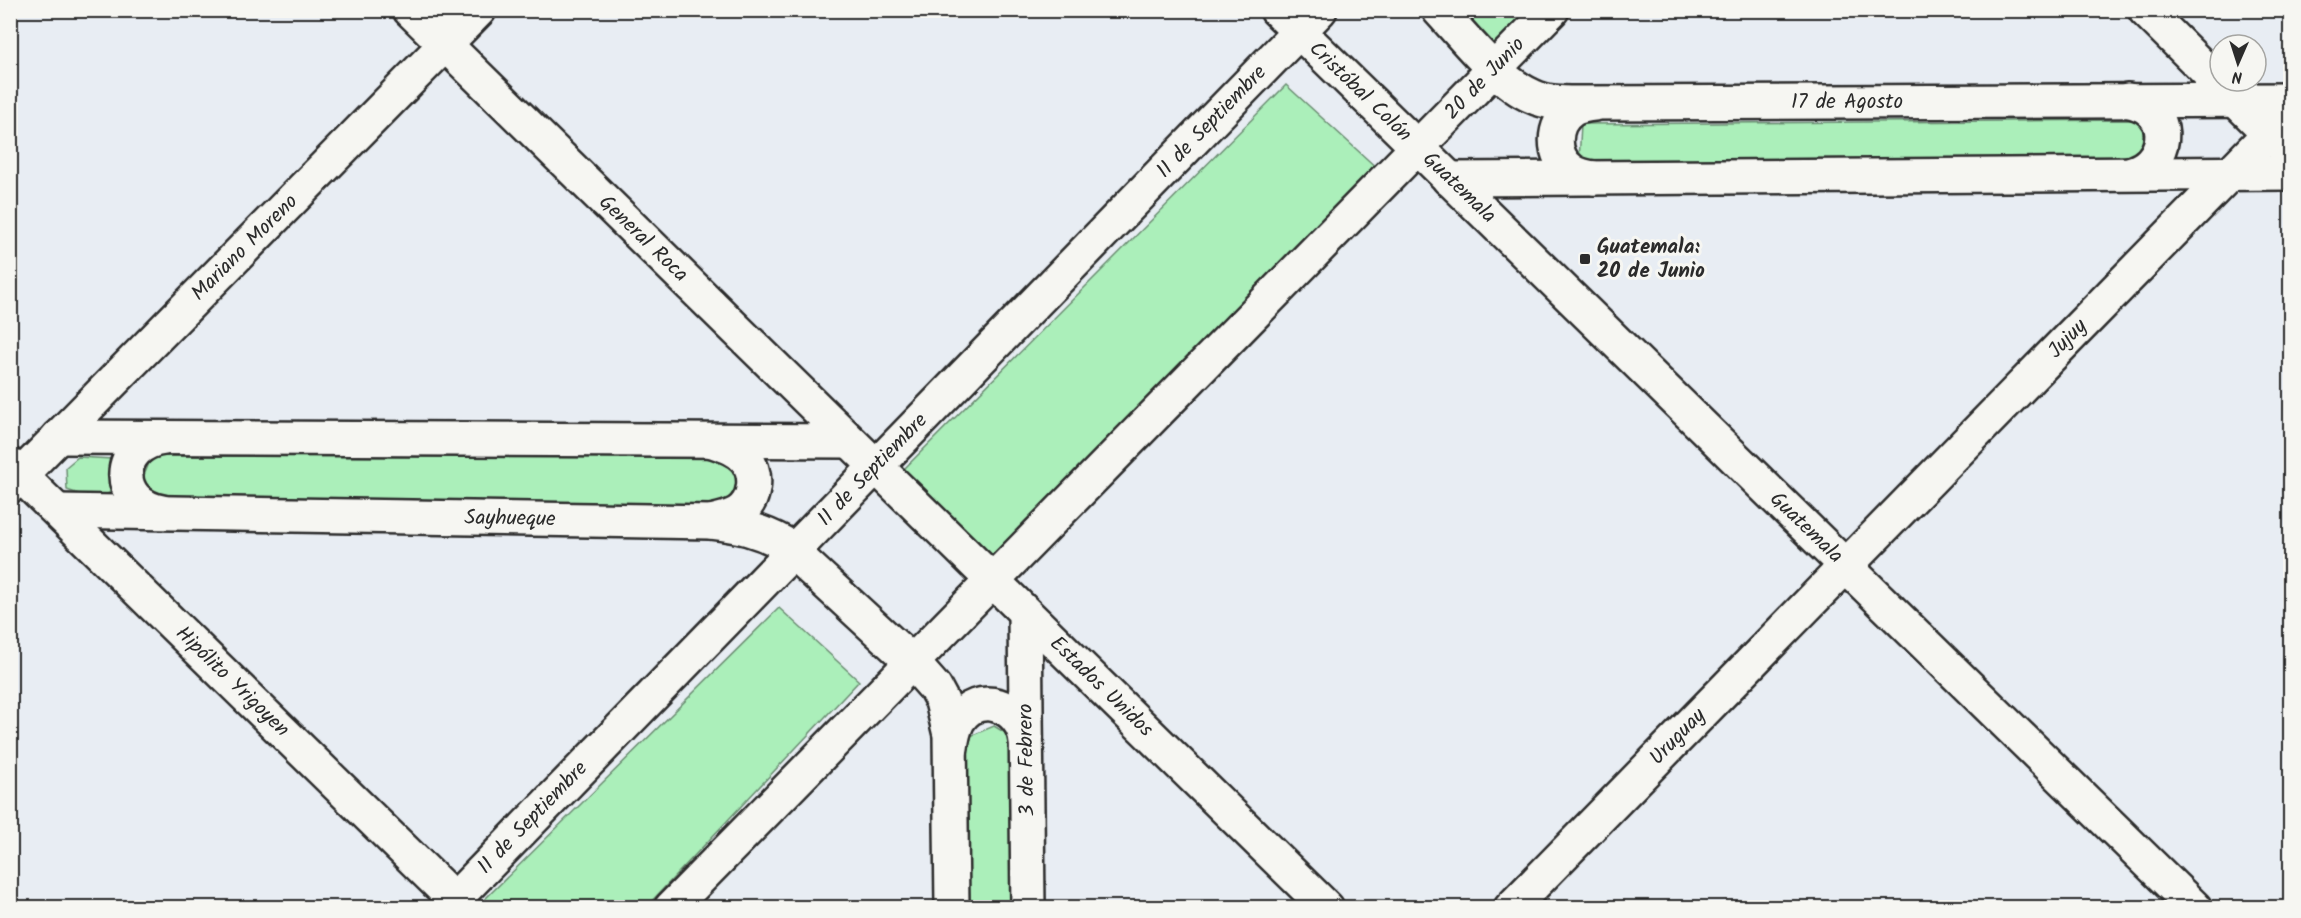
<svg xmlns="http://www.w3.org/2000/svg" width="2301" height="918" font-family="Kalam,sans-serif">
	<rect width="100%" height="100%" fill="#e8edf3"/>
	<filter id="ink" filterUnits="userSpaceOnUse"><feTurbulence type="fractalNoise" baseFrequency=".0167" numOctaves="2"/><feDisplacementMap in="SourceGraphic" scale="12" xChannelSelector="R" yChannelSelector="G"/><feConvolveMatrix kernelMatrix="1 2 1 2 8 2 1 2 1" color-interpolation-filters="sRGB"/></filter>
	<g filter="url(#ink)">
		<g fill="#abefba" stroke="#6b8d72" stroke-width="1.5">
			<polygon points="1455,11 1539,11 1497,56"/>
			<polygon points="1286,85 1379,170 993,565 901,472"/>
			<polygon points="2144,120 2141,160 1579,163 1581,124"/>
			<polygon points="152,456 726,457 739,486 722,507 158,501 142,480"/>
			<polygon points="78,457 112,459 114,491 94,499 67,490 66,467"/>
			<polygon points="779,608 859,681 646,907 490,907 483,901"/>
			<polygon points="994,726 1017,740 1019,907 968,908 968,737"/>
		</g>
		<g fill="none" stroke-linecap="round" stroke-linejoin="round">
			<g stroke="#2b2b2b" stroke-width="38">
				<g id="minor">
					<polyline points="410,10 1327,908"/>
					<polyline points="1277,10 2195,908"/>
					<path d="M1439,10C1464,37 1499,82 1532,96C1548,104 1567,103 1584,103L2290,100"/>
					<polyline points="2145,10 2290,154"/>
					<path d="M2128,100C2134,102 2141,104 2146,107C2174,126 2162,165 2132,173"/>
					<path d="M1594,178C1587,177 1578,175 1572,171C1551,157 1551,124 1572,110C1579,106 1587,105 1595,104"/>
					<polyline points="1449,179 2290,173"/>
					<polyline points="58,437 849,441"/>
					<polyline points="10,486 479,10"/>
					<path d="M58,511L711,522C738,525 759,530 783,543L912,662L935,688L942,701L950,735L952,908"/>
					<path d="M162,512C113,503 114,444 164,438"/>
					<path d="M711,522C720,520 730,518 738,513C755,502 759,475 746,459C738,449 725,445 713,441"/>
					<polyline points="1025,613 1028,908"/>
					<path d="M951,748C952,739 954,729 958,721C977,690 1022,704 1026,741"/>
					<polyline points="446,908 1320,10"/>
					<polyline points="671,908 1552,10"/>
					<polyline points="1511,908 2290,112"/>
				</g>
			</g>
			<g stroke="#2b2b2b" stroke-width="38">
				<polyline id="tertiary" points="10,465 463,908"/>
			</g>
			<use href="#minor" stroke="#f6f6f2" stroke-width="33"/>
			<use href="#tertiary" stroke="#f6f6f2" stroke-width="33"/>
		</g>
	</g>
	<rect fill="#2b2b2b" stroke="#f6f6f2" stroke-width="2" x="1579" y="253" width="12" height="12" rx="3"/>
	<g text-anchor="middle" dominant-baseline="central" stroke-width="6" stroke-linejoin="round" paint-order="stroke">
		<g font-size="21" fill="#2b2b2b" stroke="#f6f6f2">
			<text transform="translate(1485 79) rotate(-46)">20 de Junio</text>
			<text transform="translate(1360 92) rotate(44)">Cristóbal Colón</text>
			<text x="1847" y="102">17 de Agosto</text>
			<text transform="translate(1212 122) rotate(-46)">11 de Septiembre</text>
			<text transform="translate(1459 188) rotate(44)">Guatemala</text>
			<text transform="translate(643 239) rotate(44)">General Roca</text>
			<text transform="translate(245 248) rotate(-45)">Mariano Moreno</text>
			<text transform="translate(2068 339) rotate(-46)">Jujuy</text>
			<text transform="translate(873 470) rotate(-46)">11 de Septiembre</text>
			<text transform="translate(510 519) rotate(1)">Sayhueque</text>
			<text transform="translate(1806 528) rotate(44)">Guatemala</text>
			<text transform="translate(232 682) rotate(44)">Hipólito Yrigoyen</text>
			<text transform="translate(1101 687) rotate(44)">Estados Unidos</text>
			<text transform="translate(1678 737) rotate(-46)">Uruguay</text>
			<text transform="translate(1027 760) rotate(-91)">3 de Febrero</text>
			<text transform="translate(533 818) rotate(-46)">11 de Septiembre</text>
		</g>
		<g font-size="21" font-weight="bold" fill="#2b2b2b" stroke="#f6f6f2" text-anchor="start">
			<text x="1597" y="247">Guatemala:<tspan x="1597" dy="24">20 de Junio</tspan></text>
		</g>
	</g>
	<rect width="2301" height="918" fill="none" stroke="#f6f6f2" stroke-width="36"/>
	<rect x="18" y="18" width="2265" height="882" fill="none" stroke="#2b2b2b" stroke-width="2" filter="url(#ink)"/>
	<g transform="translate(2238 63) rotate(183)"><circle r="28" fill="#f6f6f2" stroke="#a5a5a2" stroke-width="1.5"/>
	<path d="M0-4.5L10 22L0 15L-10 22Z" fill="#2b2b2b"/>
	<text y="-9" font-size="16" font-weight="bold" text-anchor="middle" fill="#2b2b2b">N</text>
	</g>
</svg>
